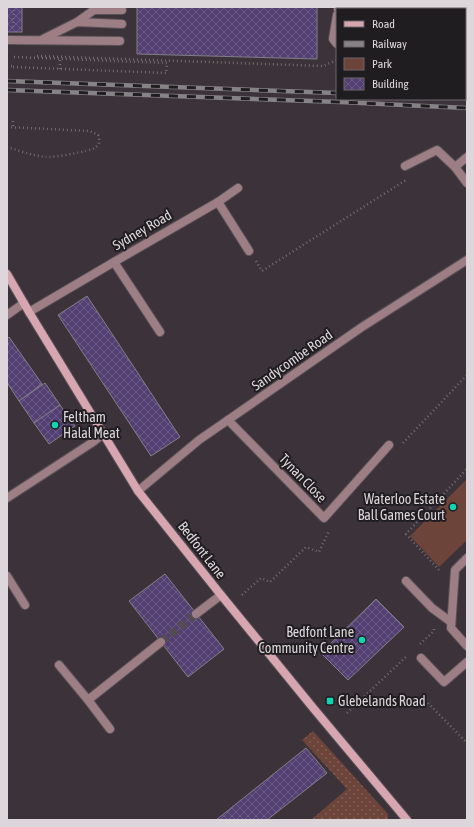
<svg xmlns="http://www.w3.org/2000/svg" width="474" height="827" font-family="'Asap Condensed',sans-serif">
	<defs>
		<pattern id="grass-dots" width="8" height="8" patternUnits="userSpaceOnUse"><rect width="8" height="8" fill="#6d4439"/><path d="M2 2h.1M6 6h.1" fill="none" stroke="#815e55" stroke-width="1.8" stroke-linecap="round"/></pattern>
		<pattern id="building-cross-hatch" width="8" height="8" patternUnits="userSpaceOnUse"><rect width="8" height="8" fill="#533f72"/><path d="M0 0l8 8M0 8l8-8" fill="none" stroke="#6b5a86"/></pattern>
	</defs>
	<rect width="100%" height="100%" fill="#3c333a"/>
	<polygon fill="url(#grass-dots)" points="313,731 388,814 388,820 311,820 347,789 302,740"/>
	<polygon fill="#6d4439" points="467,479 467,540 439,567 410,536"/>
	<g fill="url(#building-cross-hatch)" stroke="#817e88">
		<rect x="7" y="7" width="15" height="25"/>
		<polygon points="137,7 317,7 317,59 137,54"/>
		<polygon points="377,7 401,7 400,9 377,9"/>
		<rect x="465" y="24" width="2" height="22"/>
		<polygon points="87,296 180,437 151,456 58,315"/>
		<polygon points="9,337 42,384 19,401 8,384 7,385 7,339"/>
		<polygon points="45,383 60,405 34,423 19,401"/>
		<polygon points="60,405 75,426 49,444 34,423"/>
		<polygon points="165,574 224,649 188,677 129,601"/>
		<polygon points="376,599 404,627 348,680 321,653"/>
		<polygon points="306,748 327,773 267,820 216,820"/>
	</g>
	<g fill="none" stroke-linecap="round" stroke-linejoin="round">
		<polyline stroke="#544c52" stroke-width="8" stroke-dasharray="8 4" stroke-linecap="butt" points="161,642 196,614"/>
		<g stroke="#595157" stroke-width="10">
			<g id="service">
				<polyline points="77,22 94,10 122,10"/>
				<polyline points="43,39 77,22 122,24"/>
				<polyline points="7,40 120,41"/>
				<polyline points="114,262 160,332"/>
				<polyline points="7,498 93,442 103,434"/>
				<polyline points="7,576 25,605"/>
				<polyline points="406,581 432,608 451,622"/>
				<polyline points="421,658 444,682 467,662"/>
			</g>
		</g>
		<g stroke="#595157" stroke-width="10">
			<g id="minor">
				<polyline points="338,9 339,7"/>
				<polyline points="337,15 333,39 337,44"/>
				<polyline points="465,59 467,59"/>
				<polyline points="405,166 437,150 455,167 467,183"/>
				<polyline points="455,167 467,157"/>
				<polyline points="218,202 249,251"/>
				<polyline points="29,312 114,262 218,202 238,188"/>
				<polyline points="7,315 24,303"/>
				<polyline points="228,420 324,518 389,445"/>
				<polyline points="138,491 199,440 228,420 362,327 467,260"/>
				<polyline points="467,558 455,570 451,628 467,646"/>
				<polyline points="196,614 221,595"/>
				<polyline points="59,665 88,700 161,642"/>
				<polyline points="88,700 110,729"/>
			</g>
		</g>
		<g stroke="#595157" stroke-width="10">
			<polyline id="secondary" points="7,274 29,312 138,491 221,595 314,709 407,820"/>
		</g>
		<g stroke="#746c72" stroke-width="2.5" stroke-dasharray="1 3" stroke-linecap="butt">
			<polyline points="13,27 14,7"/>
			<polyline points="37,56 323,66 337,60"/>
			<polyline points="14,57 167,63 166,73"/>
			<polyline points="60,69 60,59"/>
			<polyline points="13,121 13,127"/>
			<path d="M7,127L90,131L98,135C100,140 100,144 95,148C90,151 53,158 46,157C34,156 20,151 7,147"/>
			<polyline points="256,261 262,271 406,180"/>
			<polyline points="403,443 467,375"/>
			<polyline points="439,570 406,534 467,469"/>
			<polyline points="242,595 261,578 270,582 306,547 319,552 329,531"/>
			<polyline points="420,644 434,631 434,628"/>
			<polyline points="428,703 467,743"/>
			<polyline points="347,713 407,656"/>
		</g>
		<use href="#service" stroke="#9d7e85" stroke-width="8"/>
		<use href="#minor" stroke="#9d7e85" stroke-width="8"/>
		<use href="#secondary" stroke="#d7a6b1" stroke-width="8"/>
		<g stroke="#888186" stroke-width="4.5">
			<g id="rail">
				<polyline points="7,81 337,93"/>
				<polyline points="7,90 340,102 467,108"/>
				<polyline points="465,98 467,98"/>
			</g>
		</g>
		<use href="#rail" stroke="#201d20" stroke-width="3" stroke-dasharray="9" stroke-linecap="butt"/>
		<g stroke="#746c72" stroke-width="2.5" stroke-dasharray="1 3" stroke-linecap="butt">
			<polyline points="7,66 13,66"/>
			<polyline points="13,67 166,73"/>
		</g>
	</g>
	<g fill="#10d5b4" stroke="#201d20" stroke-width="1.5">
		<circle cx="55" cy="425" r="4"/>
		<circle cx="453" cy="507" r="4"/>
		<circle cx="362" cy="640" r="4"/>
		<rect x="326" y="697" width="8" height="8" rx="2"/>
	</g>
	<g text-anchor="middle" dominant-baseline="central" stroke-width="4" stroke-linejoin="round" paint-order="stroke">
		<g font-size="14" fill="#ddd7db" stroke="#201d20">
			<text transform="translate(142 230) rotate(-30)">Sydney Road</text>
			<text transform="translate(292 360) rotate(-35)">Sandycombe Road</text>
			<text transform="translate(303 478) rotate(46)">Tynan Close</text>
			<text transform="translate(202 550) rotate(52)">Bedfont Lane</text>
		</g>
		<g font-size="14" fill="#ddd7db" stroke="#201d20" text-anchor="start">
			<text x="63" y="417">Feltham<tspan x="63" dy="16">Halal Meat</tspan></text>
			<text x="445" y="499" text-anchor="end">Waterloo Estate<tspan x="445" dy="16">Ball Games Court</tspan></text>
			<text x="354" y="632" text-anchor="end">Bedfont Lane<tspan x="354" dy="16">Community Centre</tspan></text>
			<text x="338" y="701">Glebelands Road</text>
		</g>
	</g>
	<rect width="474" height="827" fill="none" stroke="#ddd7db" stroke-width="16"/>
	<rect x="336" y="8" width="130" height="92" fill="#201d20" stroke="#6c676b"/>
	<rect x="344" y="21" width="20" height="6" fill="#d7a6b1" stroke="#6c676b"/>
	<text x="372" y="28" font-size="12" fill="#ddd7db">Road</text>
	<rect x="344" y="41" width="20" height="6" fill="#888186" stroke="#6c676b"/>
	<text x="372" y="48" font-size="12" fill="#ddd7db">Railway</text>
	<rect x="344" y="58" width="20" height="12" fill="#6d4439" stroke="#6c676b"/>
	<text x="372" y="68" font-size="12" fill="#ddd7db">Park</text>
	<rect x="344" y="78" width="20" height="12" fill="url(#building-cross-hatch)" stroke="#6c676b"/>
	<text x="372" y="88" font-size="12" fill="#ddd7db">Building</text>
</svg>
